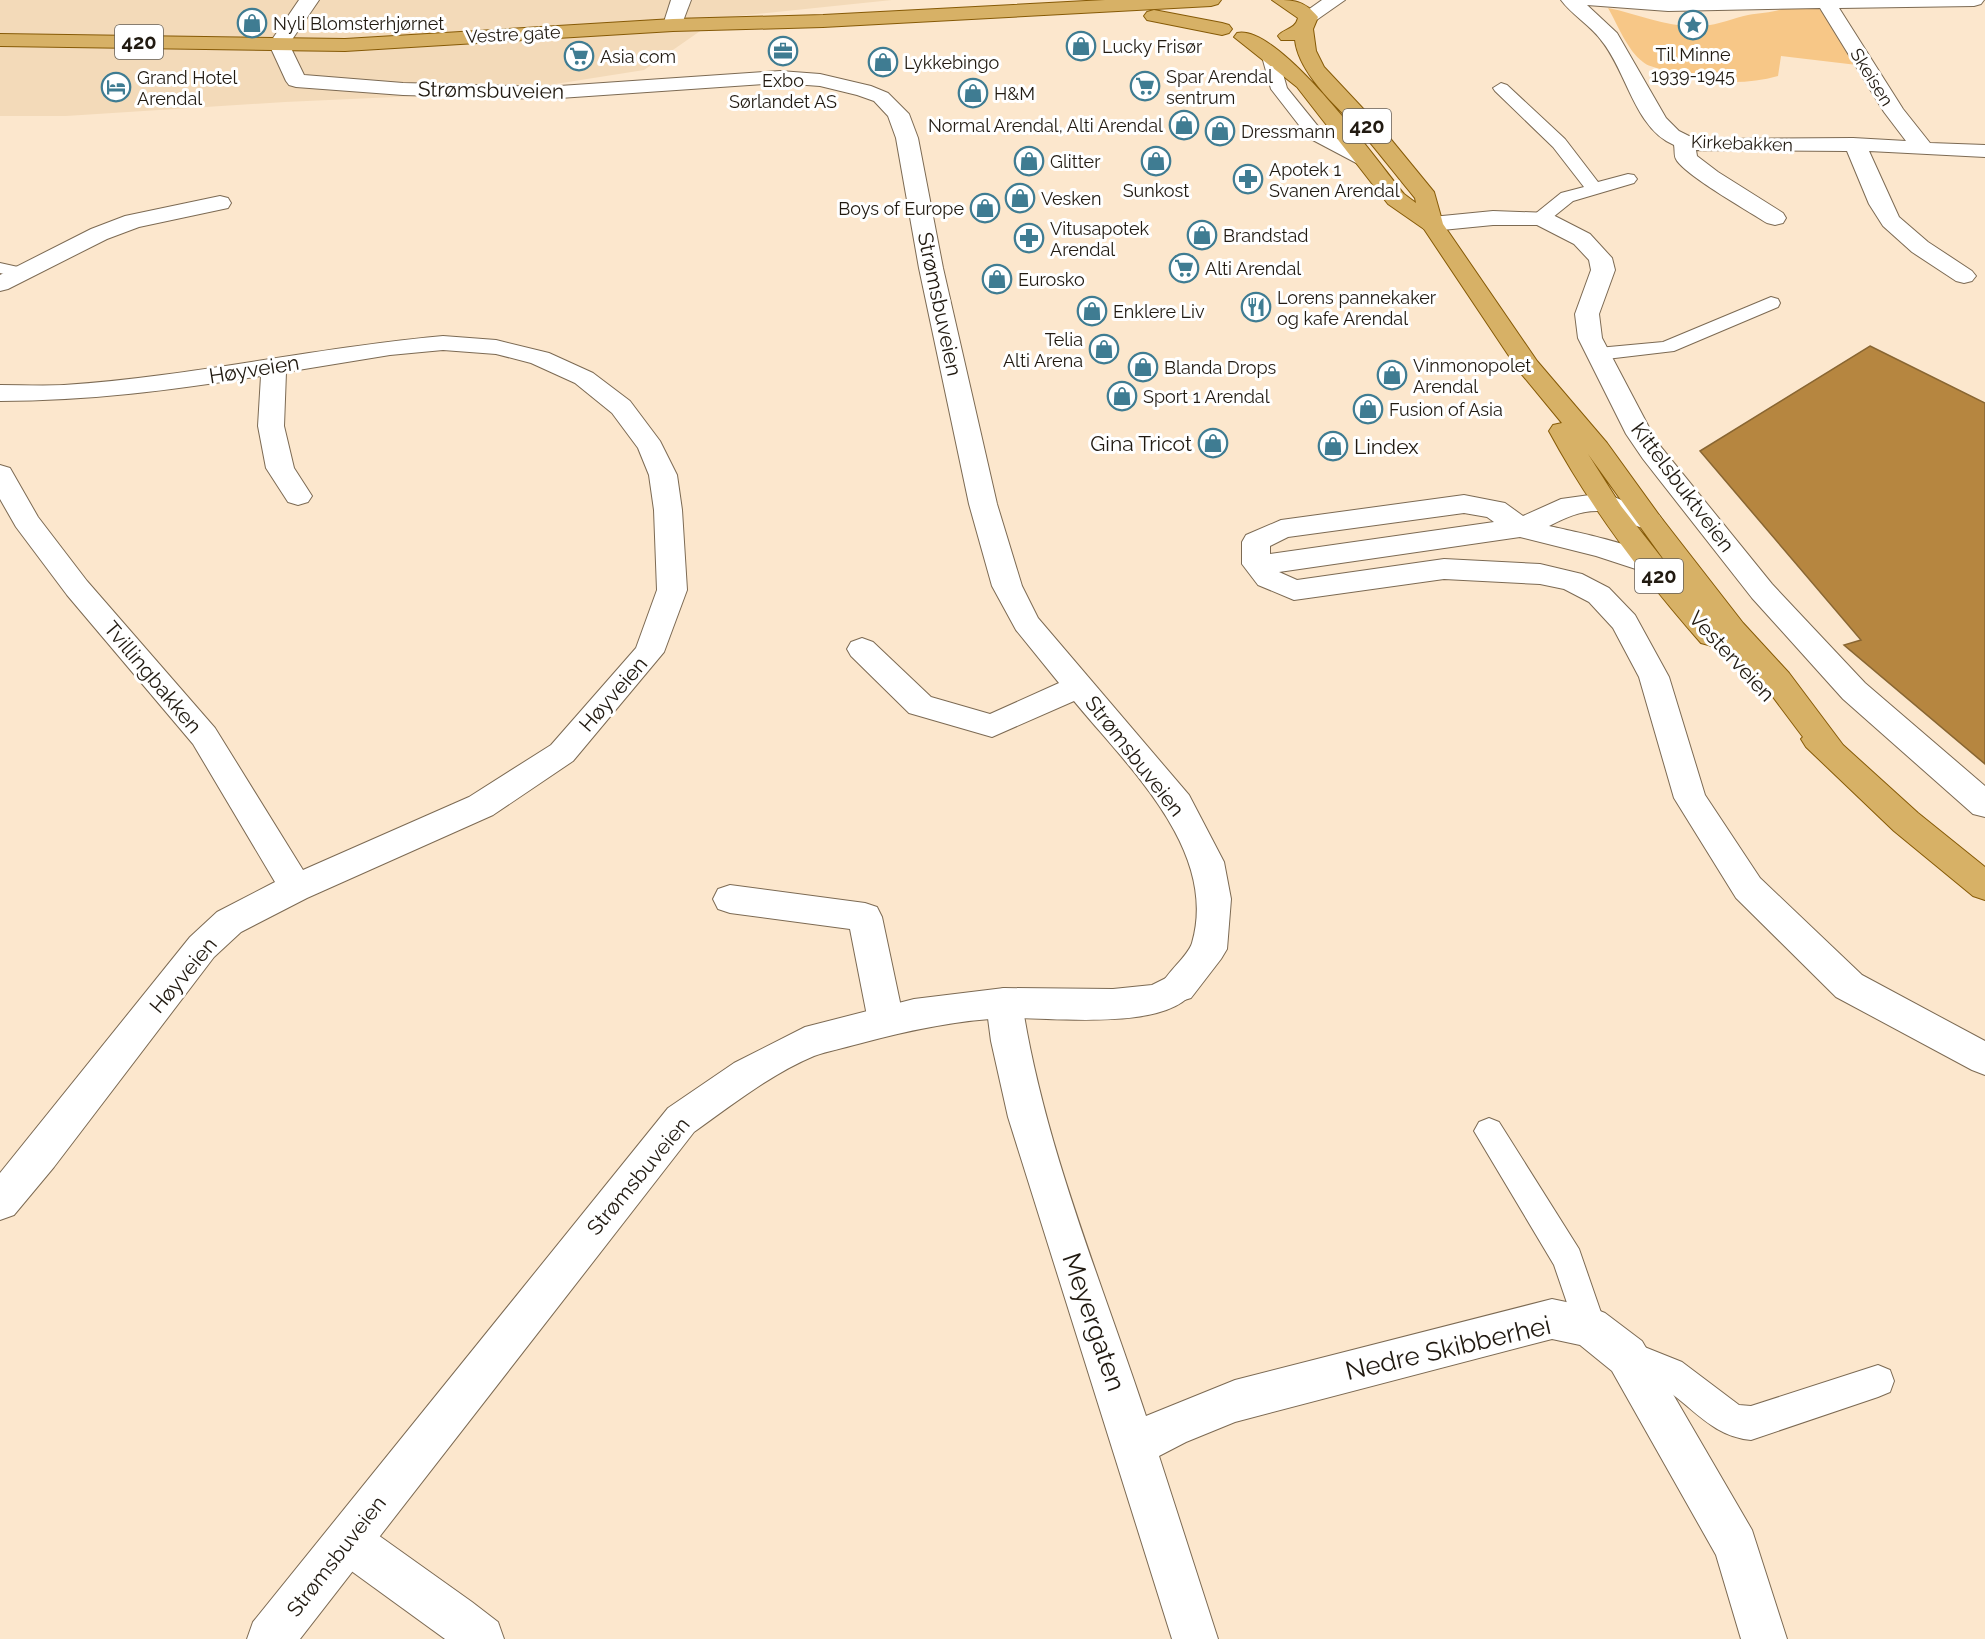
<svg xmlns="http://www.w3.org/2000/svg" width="1985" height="1639" font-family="Raleway,sans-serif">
	<rect width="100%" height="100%" fill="#fce7cd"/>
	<polygon fill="#f3dab9" points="0,0 892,0 719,18 644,70 505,92 285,102 66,116 0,116"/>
	<path fill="#f7c787" d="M1789,6H1808L1825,11L1857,65L1781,56L1778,76C1740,87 1697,82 1660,69C1655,67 1647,66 1643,62C1627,50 1618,25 1608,8C1639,14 1670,29 1703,26C1718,25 1734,18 1748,15C1763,12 1776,13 1789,6Z"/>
	<polygon fill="#b68640" stroke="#896632" stroke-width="1.5" points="1870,346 1985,403 1985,764 1844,645 1861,640 1700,451"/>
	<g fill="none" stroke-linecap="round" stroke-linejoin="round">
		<g stroke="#7c6a53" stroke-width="2">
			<g id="service">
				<polygon points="1269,48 1277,53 1287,88 1321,130 1372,157 1374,161 1372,165 1360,165 1309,138 1271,89 1261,53"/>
				<polygon points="1501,83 1507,85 1565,139 1598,182 1628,174 1634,175 1637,179 1634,183 1573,201 1547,222 1535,222 1532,218 1535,214 1561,193 1584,187 1553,147 1495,91 1493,88"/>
				<polygon points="0,263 27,269 30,273 27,277 21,278 0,273"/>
				<polygon points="1771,297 1778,299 1780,303 1778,307 1674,351 1598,360 1591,358 1588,354 1591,350 1598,348 1663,342"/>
				<polygon points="1489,1118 1499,1122 1579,1249 1606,1327 1601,1338 1590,1343 1579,1338 1554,1265 1474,1131 1479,1122"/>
				<path d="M1627,1340L1682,1362L1739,1405L1751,1406L1878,1365L1890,1370L1894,1381L1890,1392L1878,1397L1751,1440C1710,1436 1692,1405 1659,1385C1646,1377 1630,1373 1615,1367L1611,1356L1615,1345Z"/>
			</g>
		</g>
		<g stroke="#7c6a53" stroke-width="2">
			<g id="minor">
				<path d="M299,0H319L289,44L304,75L403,83L545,87L780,71L820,74L871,86L888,93L909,114L918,138L943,268L997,504L1022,586L1038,618L1189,795L1224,862L1231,899L1227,949L1221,959L1191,998L1178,1002L1165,998L1160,987C1167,972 1188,956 1192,943C1219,850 1127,766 1074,701L992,737L909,713L851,656L847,649L851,642L862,638L873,642L931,697L990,714L1059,683L1016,630L992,586L969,504L919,268L896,138L888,116L874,101L857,95L820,86L780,83L545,99L403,95L296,87L289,85L286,81L269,44Z"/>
				<polygon points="671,0 691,0 680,29 666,29 663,25"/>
				<path d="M1561,0H1984L1981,4L1974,6L1839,8L1903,109L1930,143L1985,145V157L1869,151L1899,217L1928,242L1972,271L1976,276L1972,281L1964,283L1956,281L1912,252L1883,226L1869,204L1847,151L1696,150L1697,156L1718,172L1783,213L1786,218L1783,223L1775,225L1767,223C1750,212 1683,174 1676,159C1674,156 1675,150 1674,145C1634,128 1627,71 1601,40C1590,25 1572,15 1561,0ZM1587,5L1668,11L1820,8L1884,112L1906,141L1853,138L1709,139L1689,136L1679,131L1666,118L1617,33Z"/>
				<polygon points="220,196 228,198 231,203 228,208 139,227 107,239 8,289 0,291 0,275 91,229 125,216"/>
				<polygon points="1493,211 1549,213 1590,234 1612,258 1615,270 1599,314 1602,338 1652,433 1661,447 1772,584 1865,683 1985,786 1985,817 1973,814 1843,699 1752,598 1643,459 1626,434 1578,338 1575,314 1591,270 1589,260 1574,244 1537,225 1493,225 1432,231 1424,229 1421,224 1424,219 1432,217"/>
				<path d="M443,336L496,340L549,353L593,373L630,401L660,441L677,475L682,510L687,590L664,652L573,761L493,815L307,898L241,932L214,957L54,1167L14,1215L0,1220V1173L190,937L217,912L275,882L193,744L67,595L16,527L0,499V465L10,468L38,517L87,581L215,728L303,870L469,797L551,745L636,648L657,590L654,510L649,475L638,448L612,413L575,383L531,363L496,354L443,350L390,355L286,372L284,426L294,468L312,496L308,502L298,505L288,502L266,468L258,426L261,376C174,390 88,401 0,401V385C21,385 43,386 64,385C191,377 316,347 443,336Z"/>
				<path d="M1604,493L1659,515L1663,521L1659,527C1636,534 1621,513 1600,511C1581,510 1565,518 1549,526C1571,531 1652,547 1662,563L1658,570L1648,573L1596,556L1520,537L1279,572L1297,580L1444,559L1540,564L1582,574L1609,588L1635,615L1669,677L1705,795L1760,878L1862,975L1985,1041V1075L1972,1070L1836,997L1736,898L1674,798L1639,677L1613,628L1589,602L1564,589L1540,584L1444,579L1294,600L1258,585L1242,564V542L1246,535L1281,520L1464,495L1505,503L1523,516L1561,499ZM1464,513L1487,517L1494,522L1270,554V546L1288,537Z"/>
				<polygon points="730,885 865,903 877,907 882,917 904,1021 899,1032 886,1036 873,1032 868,1021 850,929 730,913 718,909 713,899 718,889"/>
				<path d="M1004,988L1017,992L1022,1003C1044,1145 1101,1280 1146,1416L1235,1380L1552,1299L1590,1307L1605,1313L1642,1341L1752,1530L1787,1639H1741L1716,1555L1612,1371L1580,1345L1552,1339L1235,1422L1186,1442L1159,1456L1218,1639H1172L1008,1117L991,1041L986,1003L991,992Z"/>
				<polygon points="348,1518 364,1525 472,1602 498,1622 504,1639 445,1639 332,1557 325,1541 332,1525"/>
			</g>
		</g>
		<g stroke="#7c6a53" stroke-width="2">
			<g id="tertiary">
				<polygon points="1322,0 1345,0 1315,21 1301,21 1298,17"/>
				<path d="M1178,972L1191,976L1196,987C1173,1033 1052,1017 1006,1018C956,1020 906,1031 858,1044C844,1048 828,1051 814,1056C771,1074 732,1105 694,1132L300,1639H247L253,1622L668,1108L734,1063L805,1027L914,999L1004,988L1113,989L1152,985Z"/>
			</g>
		</g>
		<g stroke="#865a06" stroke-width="2">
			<g id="primary">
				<polygon points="1105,0 1221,0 1218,4 1211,6 823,27 673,31 345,51 0,46 0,34 345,39 673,19 823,15"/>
				<path d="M1272,0C1294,0 1304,0 1318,17L1313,29L1316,51L1324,67L1384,131L1434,192L1443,224L1537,361L1607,443L1659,515L1743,623L1789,673L1843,745L1918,813L1985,867V900L1973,896L1894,831L1806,747L1801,739L1803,737L1767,689L1724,640L1723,643L1712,646L1701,643C1643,577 1591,509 1549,431L1553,425L1562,423L1519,371L1424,229L1388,204L1297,87L1234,37L1237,33C1279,23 1378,162 1404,194L1416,203L1415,198C1399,179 1384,159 1368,140C1344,112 1299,77 1295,40H1281L1278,36C1284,28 1295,30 1298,18ZM1588,454L1672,571L1621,506Z"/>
				<polygon points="1154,10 1222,23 1229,25 1232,29 1229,33 1222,35 1147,20 1144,16 1147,12"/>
			</g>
		</g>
		<use href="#service" fill="#fff" fill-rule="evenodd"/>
		<use href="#minor" fill="#fff" fill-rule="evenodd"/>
		<use href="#tertiary" fill="#fff" fill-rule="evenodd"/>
		<use href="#primary" fill="#d7b166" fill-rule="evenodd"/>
	</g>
	<defs>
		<g id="shop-ring" transform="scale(1.5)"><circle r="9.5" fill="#fff" stroke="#3f7c92" stroke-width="1.5"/><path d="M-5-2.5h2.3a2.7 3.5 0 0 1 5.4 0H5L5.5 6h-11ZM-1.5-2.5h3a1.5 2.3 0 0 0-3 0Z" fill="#3f7c92"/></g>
		<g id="sight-ring" transform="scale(1.5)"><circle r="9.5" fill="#fff" stroke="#3f7c92" stroke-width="1.5"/><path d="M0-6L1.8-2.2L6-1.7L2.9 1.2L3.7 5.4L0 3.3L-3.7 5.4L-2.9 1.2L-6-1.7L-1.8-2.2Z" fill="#3f7c92"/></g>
		<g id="office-ring" transform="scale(1.5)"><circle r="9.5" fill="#fff" stroke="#3f7c92" stroke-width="1.5"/><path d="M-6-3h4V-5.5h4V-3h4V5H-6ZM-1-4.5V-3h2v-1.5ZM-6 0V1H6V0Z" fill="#3f7c92"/></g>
		<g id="supermarket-ring" transform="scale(1.5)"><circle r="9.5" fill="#fff" stroke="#3f7c92" stroke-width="1.5"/><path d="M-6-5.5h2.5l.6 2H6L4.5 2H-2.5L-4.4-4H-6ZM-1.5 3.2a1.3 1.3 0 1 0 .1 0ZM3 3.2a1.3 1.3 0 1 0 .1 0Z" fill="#3f7c92"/></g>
		<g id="hotel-ring" transform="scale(1.5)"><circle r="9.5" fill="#fff" stroke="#3f7c92" stroke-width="1.5"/><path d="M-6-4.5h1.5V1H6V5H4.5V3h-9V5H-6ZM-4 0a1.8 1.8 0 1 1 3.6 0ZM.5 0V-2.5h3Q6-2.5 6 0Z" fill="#3f7c92"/></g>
		<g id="pharmacy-ring" transform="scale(1.5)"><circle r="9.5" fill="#fff" stroke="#3f7c92" stroke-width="1.5"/><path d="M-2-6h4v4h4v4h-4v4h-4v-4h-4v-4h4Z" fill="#3f7c92"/></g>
		<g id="restaurant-ring" transform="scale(1.5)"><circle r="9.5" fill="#fff" stroke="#3f7c92" stroke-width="1.5"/><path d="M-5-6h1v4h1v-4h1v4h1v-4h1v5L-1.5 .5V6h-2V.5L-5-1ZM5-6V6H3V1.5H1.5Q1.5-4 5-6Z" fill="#3f7c92"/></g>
	</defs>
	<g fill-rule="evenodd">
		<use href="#shop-ring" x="252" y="23"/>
		<use href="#sight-ring" x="1693" y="25"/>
		<use href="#shop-ring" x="1081" y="46"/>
		<use href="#office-ring" x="783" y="51"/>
		<use href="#supermarket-ring" x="579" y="56"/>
		<use href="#shop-ring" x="883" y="62"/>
		<use href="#supermarket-ring" x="1145" y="86"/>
		<use href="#hotel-ring" x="116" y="87"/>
		<use href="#shop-ring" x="973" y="93"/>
		<use href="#shop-ring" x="1184" y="125"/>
		<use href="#shop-ring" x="1220" y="131"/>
		<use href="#shop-ring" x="1029" y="161"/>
		<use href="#shop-ring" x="1156" y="161"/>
		<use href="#pharmacy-ring" x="1248" y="179"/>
		<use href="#shop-ring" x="1020" y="198"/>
		<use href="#shop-ring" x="985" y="208"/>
		<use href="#shop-ring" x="1202" y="235"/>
		<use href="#pharmacy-ring" x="1029" y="238"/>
		<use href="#supermarket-ring" x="1184" y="268"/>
		<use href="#shop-ring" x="997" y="279"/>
		<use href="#restaurant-ring" x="1256" y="307"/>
		<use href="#shop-ring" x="1092" y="311"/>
		<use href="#shop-ring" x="1104" y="349"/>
		<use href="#shop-ring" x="1143" y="367"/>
		<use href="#shop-ring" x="1392" y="375"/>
		<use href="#shop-ring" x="1122" y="396"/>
		<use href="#shop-ring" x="1368" y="409"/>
		<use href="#shop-ring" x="1213" y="443"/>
		<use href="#shop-ring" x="1333" y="446"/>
	</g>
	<g text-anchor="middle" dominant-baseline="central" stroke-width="6" stroke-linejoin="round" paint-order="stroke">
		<g font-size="18" fill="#211a11" stroke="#fff" text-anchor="start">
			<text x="273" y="23">Nyli Blomsterhjørnet</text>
			<text x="1102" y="46">Lucky Frisør</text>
			<text x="1693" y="54" text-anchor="middle">Til Minne<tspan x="1693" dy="21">1939-1945</tspan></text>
			<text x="600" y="56">Asia com</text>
			<text x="904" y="62">Lykkebingo</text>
			<text x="1166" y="76">Spar Arendal<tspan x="1166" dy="21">sentrum</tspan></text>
			<text x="137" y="77">Grand Hotel<tspan x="137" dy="21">Arendal</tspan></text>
			<text x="783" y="80" text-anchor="middle">Exbo<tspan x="783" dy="21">Sørlandet AS</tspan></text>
			<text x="994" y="93">H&amp;M</text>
			<text x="1163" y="125" text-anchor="end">Normal Arendal, Alti Arendal</text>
			<text x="1241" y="131">Dressmann</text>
			<text x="1050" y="161">Glitter</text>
			<text x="1269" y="169">Apotek 1<tspan x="1269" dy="21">Svanen Arendal</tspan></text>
			<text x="1156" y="190" text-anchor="middle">Sunkost</text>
			<text x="1041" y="198">Vesken</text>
			<text x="964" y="208" text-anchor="end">Boys of Europe</text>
			<text x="1050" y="228">Vitusapotek<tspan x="1050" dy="21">Arendal</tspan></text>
			<text x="1223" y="235">Brandstad</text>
			<text x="1205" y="268">Alti Arendal</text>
			<text x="1018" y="279">Eurosko</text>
			<text x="1277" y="297">Lorens pannekaker<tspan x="1277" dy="21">og kafe Arendal</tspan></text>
			<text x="1113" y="311">Enklere Liv</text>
			<text x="1083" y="339" text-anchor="end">Telia<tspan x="1083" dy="21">Alti Arena</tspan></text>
			<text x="1413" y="365">Vinmonopolet<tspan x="1413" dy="21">Arendal</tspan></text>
			<text x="1164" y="367">Blanda Drops</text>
			<text x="1143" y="396">Sport 1 Arendal</text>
			<text x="1389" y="409">Fusion of Asia</text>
		</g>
		<g font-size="18" fill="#211a11" stroke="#fff">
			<text transform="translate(513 34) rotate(-3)">Vestre gate</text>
			<text transform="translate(1872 77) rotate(58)">Skeisen</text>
			<text transform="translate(1742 143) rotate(2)">Kirkebakken</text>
		</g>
		<g fill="#fff" stroke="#645f58" stroke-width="1.5">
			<rect x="115" y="25" width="48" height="34" rx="4.5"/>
			<rect x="1343" y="109" width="48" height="34" rx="4.5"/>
			<rect x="1635" y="559" width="48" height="34" rx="4.5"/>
		</g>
		<g font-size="20" font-weight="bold" fill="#211a11">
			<text x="139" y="42">420</text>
			<text x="1367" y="126">420</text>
			<text x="1659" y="576">420</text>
		</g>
		<g font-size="21" fill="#211a11" stroke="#fff">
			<text transform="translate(491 90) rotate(1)">Strømsbuveien</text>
			<text transform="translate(940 304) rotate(78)">Strømsbuveien</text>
			<text transform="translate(254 369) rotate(-9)">Høyveien</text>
			<text transform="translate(1683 487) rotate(53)">Kittelsbuktveien</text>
			<text transform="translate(1732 656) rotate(47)">Vesterveien</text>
			<text transform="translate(153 677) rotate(50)">Tvillingbakken</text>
			<text transform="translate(613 694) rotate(-49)">Høyveien</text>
			<text transform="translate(1135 756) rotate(52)">Strømsbuveien</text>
			<text transform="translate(183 975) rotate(-50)">Høyveien</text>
			<text transform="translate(638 1176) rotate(-50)">Strømsbuveien</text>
			<text transform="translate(336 1556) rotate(-52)">Strømsbuveien</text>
		</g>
		<g font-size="21" fill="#211a11" stroke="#fff" text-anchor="end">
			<text x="1192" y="443">Gina Tricot</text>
			<text x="1354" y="446" text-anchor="start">Lindex</text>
		</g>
		<g font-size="26" fill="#211a11" stroke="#fff">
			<text transform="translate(1094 1322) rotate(71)">Meyergaten</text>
			<text transform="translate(1448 1348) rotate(-13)">Nedre Skibberhei</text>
		</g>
	</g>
</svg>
